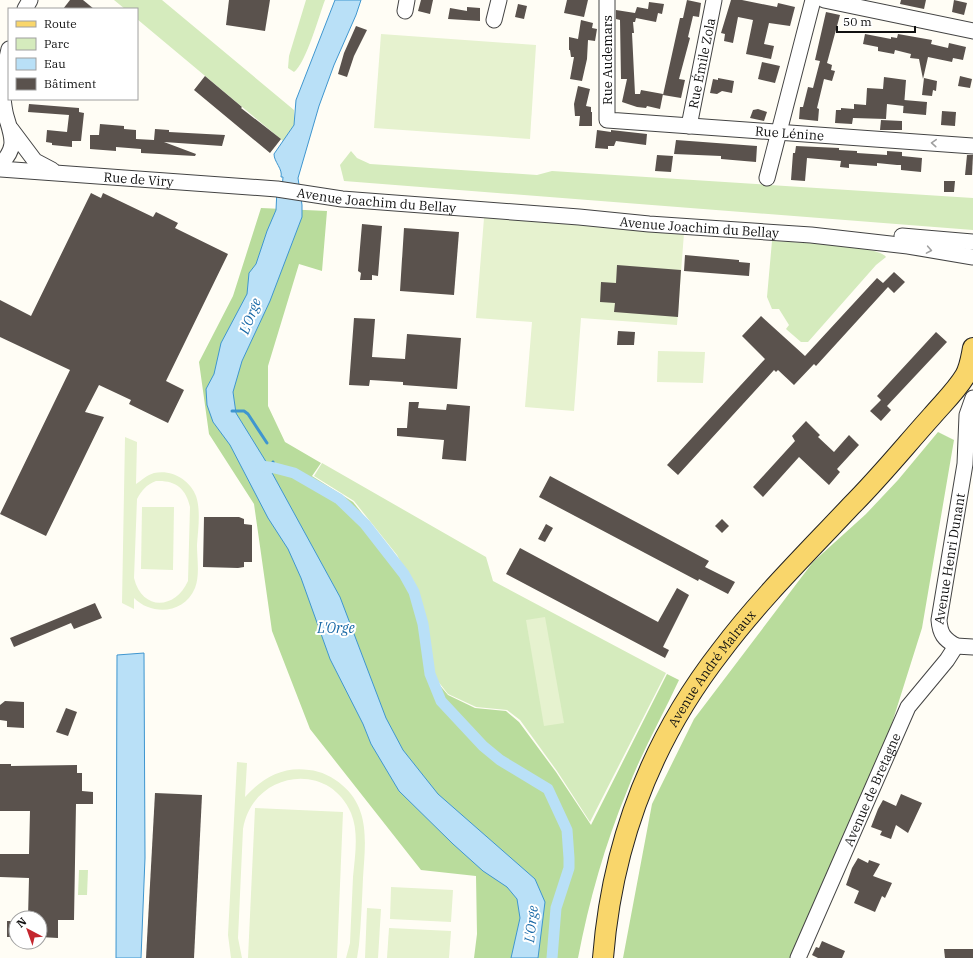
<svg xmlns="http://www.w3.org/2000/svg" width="973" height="958" font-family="'IBM Plex Serif',serif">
	<rect width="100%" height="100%" fill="#fffdf5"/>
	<g fill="#d5ebbd">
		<polygon points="114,0 162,0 294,110 294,125 283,141 137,19 137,9 125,9"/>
		<path d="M306,0H325C319,16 306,63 294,72L288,68L289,56Z"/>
		<polygon points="351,151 357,158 370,164 537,175 552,171 973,198 973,230 344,181 340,165"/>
		<path d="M772,241C790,242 879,245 886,257L876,265L808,342H801L786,329L789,325L779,309H772L767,297Z"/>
		<polygon points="322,463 486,557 493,581 666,673 590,822 557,771 520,720 507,710 476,707 448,694 433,675 426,619 416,591 397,555 354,501 314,476"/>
		<polygon points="79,870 88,870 87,895 78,895"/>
	</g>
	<g fill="#b9dc9c">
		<path d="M261,208L327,211L322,271L299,264L268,366V406L285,442L321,463L312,476L353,502L396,556L415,592L424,619L432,676L448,695L475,708L506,711L519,722L556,772L591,825L667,674L679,680C662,717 641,753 627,791C605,844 589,901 578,958H474L477,934L476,876L421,870L310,729L272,631L254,504L209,434L199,362L233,296Z"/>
		<polygon points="938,432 954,440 922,628 887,739 792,958 623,958 652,804 694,719 813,562 866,514 898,480"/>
	</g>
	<g fill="#e6f2cf" fill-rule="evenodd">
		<polygon points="381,34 536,45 530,139 374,128"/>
		<polygon points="484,218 684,233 677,325 581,318 574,411 525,407 532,322 476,318"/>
		<polygon points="658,351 705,352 703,383 657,382"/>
		<path d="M125,437L137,442L136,484C142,480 147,475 154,473C172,469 190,480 196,496C201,511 198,530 197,545C197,559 200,575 195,588C184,614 152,616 134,598V609L122,603ZM156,481C175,480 186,488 190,507L188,581C175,610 142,611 134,578L137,499C142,490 146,485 156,481Z"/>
		<polygon points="142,507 174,507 173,570 141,569"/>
		<polygon points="545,617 564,723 544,726 526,620"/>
		<path d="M237,762L247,763L245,797C262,778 283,766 309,770C321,771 333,777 342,785C371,809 365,845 363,878C362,901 361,923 359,945L357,958H346L350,943C351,921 352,899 353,877C355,856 359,832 351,813C328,759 252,772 243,829L238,938L242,958H231L228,935Z"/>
		<polygon points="255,808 343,812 337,958 248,958"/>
		<polygon points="391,887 453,890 451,922 390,919"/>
		<polygon points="367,908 381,909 378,958 365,958"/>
		<polygon points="389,928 451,931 449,958 387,958"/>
	</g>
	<g fill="#b9e0f7" stroke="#3f96cf">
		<path d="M335,0H361L356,15L334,65L319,106L298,178L302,205V217L270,301L242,361L233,392L236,413L265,460L340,597L386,718L403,750L438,794L535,879L545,902L538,958H511L520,918L517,899L507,887L483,871L453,844L399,791L371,744L363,724L330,659L301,578L288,549L268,518L230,445L213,422L207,405L206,389L214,374L221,343L247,294L249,273L256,264L267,231L276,210L277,189H282L283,177H281C283,169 274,162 274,154L294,125L296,100Z"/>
		<polygon points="144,653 145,858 141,958 116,958 117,655"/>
	</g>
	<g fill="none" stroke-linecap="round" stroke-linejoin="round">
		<g stroke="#3f96cf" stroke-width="3">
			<polyline points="232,411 244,411 248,414 267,443"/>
			<polyline points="273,462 275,468"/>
		</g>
		<polyline stroke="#b9e0f7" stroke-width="11" points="261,466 275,468 294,473 339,499 365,524 404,574 414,592 423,624 430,674 441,701 483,746 500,760 548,789 567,830 569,858 569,868 556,908 552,958"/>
	</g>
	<g fill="#5a524d">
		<polygon points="70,0 83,0 94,9 63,9"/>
		<polygon points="229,0 270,0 265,31 226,25"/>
		<polygon points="421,0 433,0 430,14 418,11"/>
		<polygon points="567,0 588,0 584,17 564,13"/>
		<polygon points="687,0 701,3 699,17 693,16 688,37 690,38 679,79 685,80 681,98 663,95 680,18 683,18"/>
		<polygon points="731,0 742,0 777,7 778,3 795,7 790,26 769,23 764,44 774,46 771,59 746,54 753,20 738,17 733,43 724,41 725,34 721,33"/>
		<polygon points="901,0 926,0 924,9 900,4"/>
		<polygon points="954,0 967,3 964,15 952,12"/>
		<polygon points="649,2 664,4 662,14 658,13 656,22 636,18 635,22 633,22 634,33 632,33 635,94 640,94 641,90 663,94 660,109 647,106 646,108 637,107 622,102 627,79 621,79 620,20 616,19 616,10 635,13 637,7 648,9"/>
		<polygon points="518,4 527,6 524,19 515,17"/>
		<polygon points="467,7 480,8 480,21 448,19 450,8 467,11"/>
		<polygon points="826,12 840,15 827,63 832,65 831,70 835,71 832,81 824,79 817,108 819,109 818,121 799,119 800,107 803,107 808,87 813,88 820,61 815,60"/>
		<polygon points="581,20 593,23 592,28 597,29 595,41 588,40 587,59 582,81 570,79 574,57 571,57 570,50 569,50 569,37 578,39"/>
		<polygon points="356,26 367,30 354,56 347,77 338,74 344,53"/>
		<polygon points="865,34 891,39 891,37 897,38 898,34 932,40 931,44 948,48 949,43 966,47 963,60 953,58 952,62 928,57 923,79 919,59 910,58 911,54 895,50 894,54 878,51 878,47 863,44"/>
		<polygon points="762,62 780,66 775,83 758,79"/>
		<polygon points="205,76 242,107 241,108 281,139 270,153 194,90"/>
		<polygon points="960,76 972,79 970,88 958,86"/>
		<polygon points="884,77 906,80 904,106 887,104 886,119 853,118 852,124 835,123 836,110 841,110 841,108 854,109 854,104 866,105 867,88 883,89"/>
		<polygon points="718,78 734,81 732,93 722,91 717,94 710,93 713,79 718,80"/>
		<polygon points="924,78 937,81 936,91 933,90 932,96 922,95"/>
		<polygon points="578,86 590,89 586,106 591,107 591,112 592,112 592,126 579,126 580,116 575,116 574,104"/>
		<polygon points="904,100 927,102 926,115 903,113"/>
		<polygon points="29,104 79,108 79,112 84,113 81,141 72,141 72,147 52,145 52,143 46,142 47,130 67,132 69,115 28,112"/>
		<polygon points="758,109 767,112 764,121 750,118 753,110"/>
		<polygon points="942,111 956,112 955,126 941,125"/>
		<polygon points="881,120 902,121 902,130 880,130"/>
		<polygon points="100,124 124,126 124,129 136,130 136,139 154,140 155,129 169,130 169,132 225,135 222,146 164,142 196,154 195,156 141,153 141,149 116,147 116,151 90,149 90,135 99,135"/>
		<polygon points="597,130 611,132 611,130 647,134 646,145 616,141 614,146 608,146 608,149 595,148"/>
		<polygon points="676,140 757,146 756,162 721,159 721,156 674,154"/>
		<polygon points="796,146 839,148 839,150 857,151 857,153 887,155 887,151 902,152 902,156 922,158 921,172 901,170 901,165 897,165 877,163 877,166 849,164 849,168 840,167 841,161 807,158 805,181 791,180 793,153 795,153"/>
		<polygon points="657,155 673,156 671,172 655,171"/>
		<polygon points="967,155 973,155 972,175 965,175"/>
		<polygon points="944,181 955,181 954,192 944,192"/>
		<polygon points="91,193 101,198 103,193 153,217 156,212 178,223 175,228 228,254 166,381 184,390 168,423 129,404 131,400 99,385 85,412 104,417 46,536 0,514 70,370 0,337 0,300 31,316"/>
		<polygon points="362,224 382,226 378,276 372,275 372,280 360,280 361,273 358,271"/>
		<polygon points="404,228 459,232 454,295 400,291"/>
		<polygon points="685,255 739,260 739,262 750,263 749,276 684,271"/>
		<polygon points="617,265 681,270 678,317 614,312 615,303 600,302 601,282 616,283"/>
		<polygon points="894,272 905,282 894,293 888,287 816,366 814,364 794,385 778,370 776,372 774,370 678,475 667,465 765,359 742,336 761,316 805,356 877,278 883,283"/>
		<polygon points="354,318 375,319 372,357 405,359 407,334 461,338 457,389 403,385 403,382 370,380 369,386 349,385"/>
		<polygon points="618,331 635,332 634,345 617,345"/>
		<polygon points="936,332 947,342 887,406 891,410 881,421 870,411 881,400 877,396"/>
		<polygon points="409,402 419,402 418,408 446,410 447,404 470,406 466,461 442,459 444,440 397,436 397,428 407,428"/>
		<polygon points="806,421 820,435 818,437 834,452 849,435 859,445 837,469 840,472 829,485 799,457 763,497 753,487 795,441 792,436"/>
		<polygon points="550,476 709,561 705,567 735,582 728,594 699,579 698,581 539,497"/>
		<polygon points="204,517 239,517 244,519 244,524 252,525 252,562 244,562 244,567 238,568 203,567"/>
		<polygon points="722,519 729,526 722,533 715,526"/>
		<polygon points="546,524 553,528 545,542 538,539"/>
		<polygon points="520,548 658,622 677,588 689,595 663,647 669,650 665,658 506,574"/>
		<polygon points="95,603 102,618 74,629 71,623 14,647 10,638"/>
		<polygon points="5,701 24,702 24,728 7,727 7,721 0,720 0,705"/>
		<polygon points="66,708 77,712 68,736 56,732"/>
		<polygon points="0,764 11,764 11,766 77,765 77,773 82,773 82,791 93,792 93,804 76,804 74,920 58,920 58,938 40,937 40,918 28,918 29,878 0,877 0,854 29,854 30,811 0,811"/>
		<polygon points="155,793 202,795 194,958 146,958"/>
		<polygon points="901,794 922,803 908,833 896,825 891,839 880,835 882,831 871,827 878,809 883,800 896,806"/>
		<polygon points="858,858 868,863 869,860 880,864 873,876 892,883 885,898 882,896 875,912 854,903 859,891 846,885 852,868"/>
		<rect x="7" y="921" width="9" height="16"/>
		<polygon points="822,941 845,951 842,958 818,958 812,955 816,947 819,948"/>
		<polygon points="944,949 973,949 973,958 945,958"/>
	</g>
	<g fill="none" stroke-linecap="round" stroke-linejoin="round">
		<g stroke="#444" stroke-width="17">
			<g id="minor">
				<path id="s1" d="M607,0V120L973,146"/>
				<polyline points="824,0 973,31"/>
				<polyline points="25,9 30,0"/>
				<polyline points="405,11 407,0"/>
				<polyline points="494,20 499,0"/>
				<polyline points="0,88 9,49"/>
				<path id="s2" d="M689,126L714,0"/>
				<polyline points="11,129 35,161 52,170"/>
				<path d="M0,165C18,147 12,137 6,116C3,106 3,93 1,82"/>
				<path id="s3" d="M0,169L277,189L342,199L579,217L649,224L811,235L908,246L973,257"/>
				<polyline points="767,178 813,0"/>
				<polyline points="902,236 973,242"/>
				<path id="s4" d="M956,646C944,639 940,634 939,620L965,464L967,415L973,398"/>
				<polyline points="956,646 973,647"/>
				<path id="s5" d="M798,958L908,707L947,660L956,646"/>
			</g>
		</g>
		<g stroke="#222" stroke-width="22">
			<g id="major">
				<path id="s6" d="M603,958C612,844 651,741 721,651C760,599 807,553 851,506C880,477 905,446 932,416C943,403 956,391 965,376C970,367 971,358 973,348"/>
			</g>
		</g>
		<use href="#minor" stroke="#fff" stroke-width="15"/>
		<use href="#major" stroke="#f9d66b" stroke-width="20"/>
	</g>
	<defs><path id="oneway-chevron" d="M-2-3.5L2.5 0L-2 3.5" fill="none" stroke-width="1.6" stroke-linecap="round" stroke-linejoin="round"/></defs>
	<g stroke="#a0a0a0">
		<use href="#oneway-chevron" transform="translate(934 143) rotate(-176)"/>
		<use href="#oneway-chevron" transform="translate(929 250) rotate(10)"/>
	</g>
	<g text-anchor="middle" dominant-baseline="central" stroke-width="4" stroke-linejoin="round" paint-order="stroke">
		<g font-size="13" fill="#111" stroke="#fff">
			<text transform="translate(607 60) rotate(-90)">Rue Audemars</text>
			<text stroke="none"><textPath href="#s2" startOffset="64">Rue Émile Zola</textPath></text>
			<text stroke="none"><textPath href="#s1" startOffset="303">Rue Lénine</textPath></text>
			<text stroke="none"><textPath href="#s3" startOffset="139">Rue de Viry</textPath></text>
			<text stroke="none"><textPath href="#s3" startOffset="378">Avenue Joachim du Bellay</textPath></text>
			<text stroke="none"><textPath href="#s3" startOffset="702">Avenue Joachim du Bellay</textPath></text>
			<text stroke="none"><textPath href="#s4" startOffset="95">Avenue Henri Dunant</textPath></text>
			<text stroke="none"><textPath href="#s6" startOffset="314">Avenue André Malraux</textPath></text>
			<text stroke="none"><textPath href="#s5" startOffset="184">Avenue de Bretagne</textPath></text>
		</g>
		<g font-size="14" font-style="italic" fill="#1768a6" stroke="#fff">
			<text transform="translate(250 316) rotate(-69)">L'Orge</text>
			<text x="336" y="628">L'Orge</text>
			<text transform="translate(531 924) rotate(-84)">L'Orge</text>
		</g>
	</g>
	<rect x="8" y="8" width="130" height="92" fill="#ffffff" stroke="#a0a0a0"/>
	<rect x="16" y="21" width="20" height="6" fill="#f9d66b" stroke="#a0a0a0"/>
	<text x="44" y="28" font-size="12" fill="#111111">Route</text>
	<rect x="16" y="38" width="20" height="12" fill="#d5ebbd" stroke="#a0a0a0"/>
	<text x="44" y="48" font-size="12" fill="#111111">Parc</text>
	<rect x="16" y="58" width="20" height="12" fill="#b9e0f7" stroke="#a0a0a0"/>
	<text x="44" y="68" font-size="12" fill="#111111">Eau</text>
	<rect x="16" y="78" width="20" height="12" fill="#5a524d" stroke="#a0a0a0"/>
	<text x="44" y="88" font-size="12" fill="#111111">Bâtiment</text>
	<g transform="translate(28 930) rotate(319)"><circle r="19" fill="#ffffff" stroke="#a0a0a0"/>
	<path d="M0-3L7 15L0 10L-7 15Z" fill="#c4262e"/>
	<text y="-6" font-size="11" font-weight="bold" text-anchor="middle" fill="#111111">N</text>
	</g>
	<path d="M837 26v6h78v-6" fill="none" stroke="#111111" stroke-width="2"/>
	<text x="843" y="26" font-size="12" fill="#111111" stroke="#ffffff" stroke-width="3" paint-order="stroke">50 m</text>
</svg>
